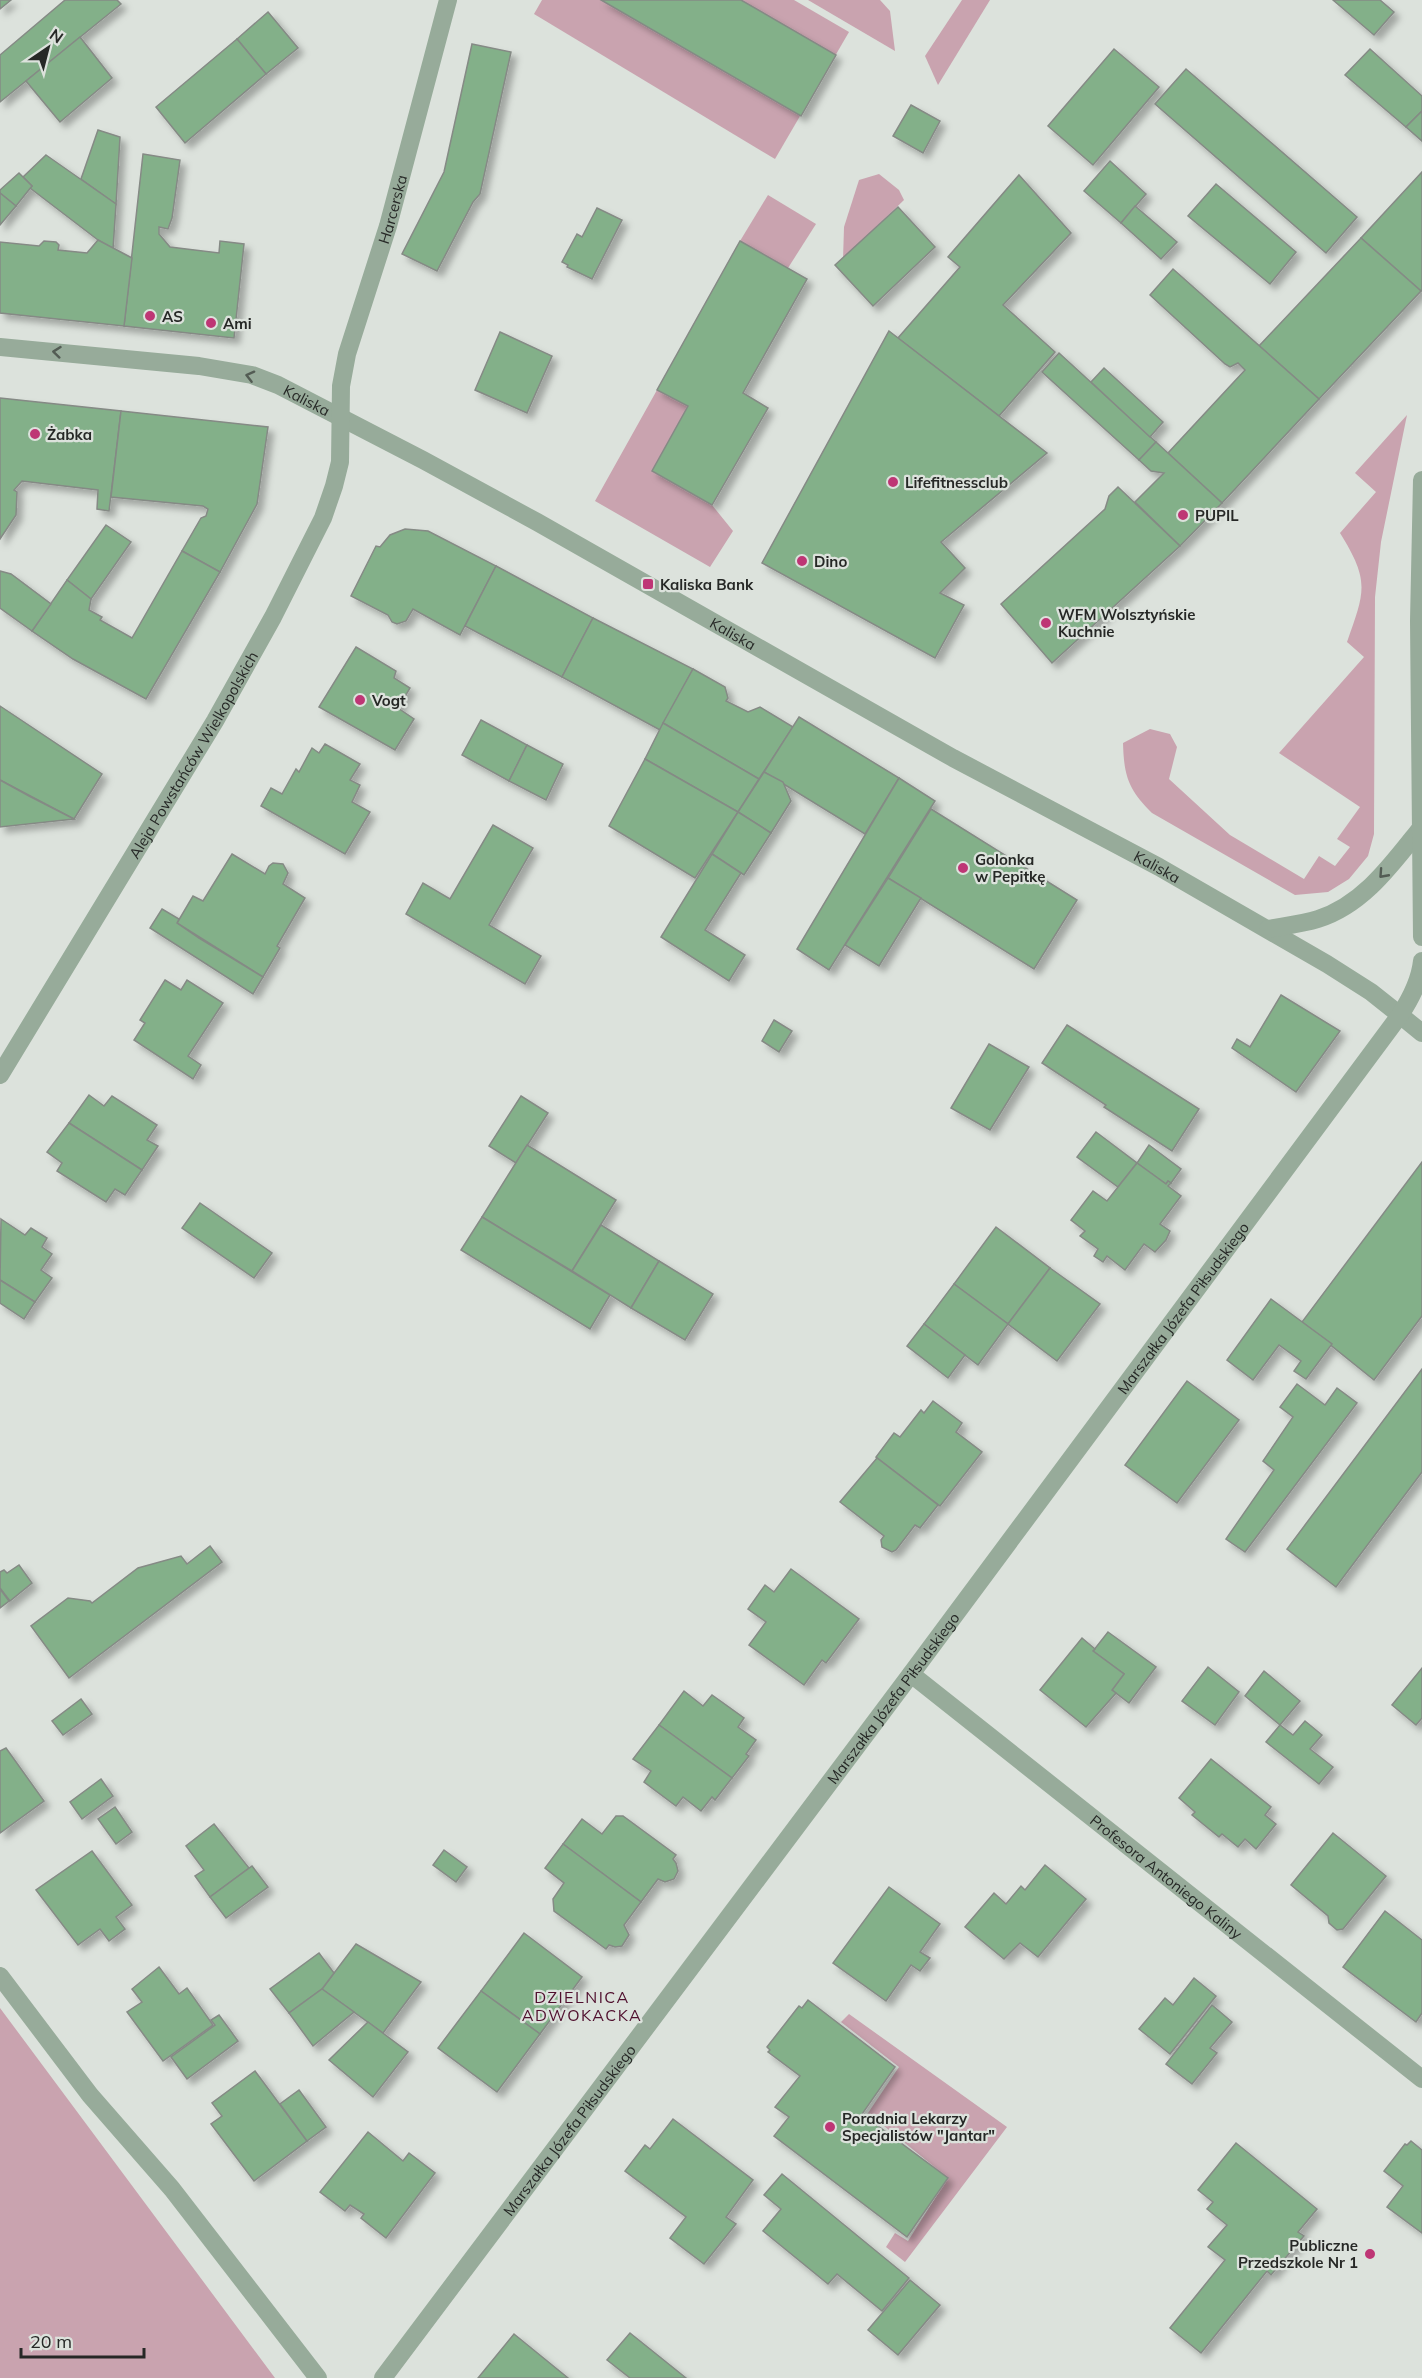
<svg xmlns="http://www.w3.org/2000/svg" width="1422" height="2378" font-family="Mulish,sans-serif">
	<defs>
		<filter id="shadow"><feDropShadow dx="5.5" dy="5.5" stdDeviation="3" flood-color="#0004"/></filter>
	</defs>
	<rect width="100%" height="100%" fill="#dce2dc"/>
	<g fill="#c9a3af">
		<polygon points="542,0 794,0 849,32 775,159 534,14"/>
		<polygon points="808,0 880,0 890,11 895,51"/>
		<polygon points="962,0 990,0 938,85 925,56"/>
		<polygon points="879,174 899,190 904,200 843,259 844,227 859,180"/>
		<polygon points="768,195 816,224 788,268 740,241"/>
		<polygon points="657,390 688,406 652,471 712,505 733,531 710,567 595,501"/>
		<path d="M1407,415L1381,542L1375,597L1374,834L1368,856L1349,879L1328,892L1295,895L1152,813C1128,789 1124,776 1123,743L1150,729L1170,734L1177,747L1169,779L1230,835L1304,879L1319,856L1335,866L1350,847L1337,839L1360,807L1279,753L1364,657L1347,642C1365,591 1370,581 1340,533L1376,492L1355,473Z"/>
		<polygon points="0,2008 272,2374 275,2378 0,2378"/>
		<polygon points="849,2014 1007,2127 905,2262 886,2247 895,2233 908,2241 948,2178 868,2113 899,2067 841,2022"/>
	</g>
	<g fill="#83b089" stroke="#858a85" stroke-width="1.5" filter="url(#shadow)">
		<polygon points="0,0 11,0 0,9"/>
		<polygon points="65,0 117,0 121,4 0,102 0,55"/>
		<polygon points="601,0 741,0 836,55 801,116"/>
		<polygon points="1333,0 1380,0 1394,12 1374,35"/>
		<polygon points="268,12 298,48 266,74 237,39"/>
		<polygon points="80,37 112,78 60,122 26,81"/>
		<polygon points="237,39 266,74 185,143 156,107"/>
		<polygon points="472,44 511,52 480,194 473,202 437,271 402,254 444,172"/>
		<polygon points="1114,49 1159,87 1093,165 1048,126"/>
		<polygon points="1370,49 1422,96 1422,111 1406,127 1345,75"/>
		<polygon points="1186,69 1357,217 1326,253 1155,104"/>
		<polygon points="911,105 940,121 923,153 893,136"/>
		<polygon points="1422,111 1422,141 1406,127"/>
		<polygon points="98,130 120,137 116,204 81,179"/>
		<polygon points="143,154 180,160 172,218 168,229 159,227 159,234 170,247 219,253 220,241 244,244 234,338 124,326"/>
		<polygon points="46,155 116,204 113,249 98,240 30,188 32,186 23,177"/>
		<polygon points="1110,161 1146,194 1121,223 1084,191"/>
		<polygon points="1422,172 1422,290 1421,291 1361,238"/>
		<polygon points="19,173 32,186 16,206 0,193 0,190"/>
		<polygon points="1019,175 1071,233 1003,305 1055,352 999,416 898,338 960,267 948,257"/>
		<polygon points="1216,184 1296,252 1270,284 1188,216"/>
		<polygon points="0,193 16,206 0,225"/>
		<polygon points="1135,206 1177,242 1161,259 1121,223"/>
		<polygon points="898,207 935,247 873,306 835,265"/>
		<polygon points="597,208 622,220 592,279 567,267 568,265 562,262 577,234 582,237"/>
		<polygon points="1361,238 1421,291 1319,399 1259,346"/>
		<polygon points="98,240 132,258 124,326 0,313 0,242 39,246 44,241 56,242 59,245 58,250 87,253"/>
		<polygon points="740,241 807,279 743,393 768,408 712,505 652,471 688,406 657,390"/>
		<polygon points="1173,269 1319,399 1222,503 1168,453 1245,370 1238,363 1230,367 1225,364 1150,295"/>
		<polygon points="889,331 1047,453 941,542 965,568 940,593 964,605 935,658 762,563"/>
		<polygon points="500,332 552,356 527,413 475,390"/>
		<polygon points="1059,353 1156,442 1139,460 1042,372"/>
		<polygon points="1104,368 1163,422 1150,437 1091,382"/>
		<polygon points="0,398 121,411 109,511 97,509 98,490 22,481 14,490 17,492 16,515 0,539"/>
		<polygon points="121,411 268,427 257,504 220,572 182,551 201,518 206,516 208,509 203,506 111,497"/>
		<polygon points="1156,442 1222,503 1180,546 1135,502 1164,473 1151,471 1139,460"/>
		<polygon points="1118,487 1180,546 1052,663 1001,604 1105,509 1109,496"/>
		<polygon points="106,525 131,542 91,599 67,580"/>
		<polygon points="405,529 428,531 496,566 460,635 413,609 406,621 397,624 392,622 388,615 351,596 376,546 380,547 390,535"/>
		<polygon points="182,551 220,572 146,699 73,659 32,631 67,580 91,599 89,610 102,617 100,620 132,638"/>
		<polygon points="496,566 593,618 562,677 465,626"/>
		<polygon points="0,571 11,574 51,604 32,631 0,608"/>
		<polygon points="593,618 693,669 660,730 562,677"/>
		<polygon points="356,647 396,671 394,678 410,688 398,708 414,719 395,750 319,707"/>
		<polygon points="693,669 725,687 728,698 726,701 748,712 760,707 793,727 759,779 663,723"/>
		<polygon points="0,706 102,774 74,819 0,780"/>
		<polygon points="799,717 899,778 865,834 764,772"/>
		<polygon points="481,720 527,745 509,781 462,755"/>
		<polygon points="663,723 759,779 738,812 645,759"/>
		<polygon points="325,744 360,764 350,780 360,785 352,802 370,812 345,854 261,806 271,788 282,794 296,769 299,772 312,748 319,753"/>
		<polygon points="527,745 563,764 546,800 509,781"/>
		<polygon points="645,759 738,812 695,878 609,826"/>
		<polygon points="764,772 783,782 791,801 771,833 738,812"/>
		<polygon points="899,778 935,801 829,970 797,949"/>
		<polygon points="0,780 29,796 74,819 0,827"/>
		<polygon points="931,809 1077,900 1034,969 888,878"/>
		<polygon points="738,812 771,833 744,875 712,854"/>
		<polygon points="493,825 533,848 489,925 541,956 525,984 406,914 423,883 450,899"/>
		<polygon points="232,854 265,874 269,866 273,863 283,864 288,873 283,884 305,898 277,946 280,948 263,977 177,923 193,896 203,901"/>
		<polygon points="712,854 741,873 705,930 745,955 729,981 661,937"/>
		<polygon points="888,878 921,898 879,966 845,945"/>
		<polygon points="162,909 179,919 177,923 199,938 263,977 253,994 150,928"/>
		<polygon points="165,980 181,990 187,980 223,1003 188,1056 201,1065 193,1079 134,1040 145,1023 140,1020"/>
		<polygon points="1281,995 1340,1031 1296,1092 1232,1048 1237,1039 1250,1047"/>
		<polygon points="774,1020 792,1031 779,1052 762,1041"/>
		<polygon points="1067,1025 1199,1109 1172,1151 1104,1107 1106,1105 1042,1063"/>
		<polygon points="989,1044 1029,1067 990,1130 951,1108"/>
		<polygon points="89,1095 104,1106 112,1096 157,1125 147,1140 158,1146 142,1170 69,1123"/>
		<polygon points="521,1096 548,1113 516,1163 489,1146"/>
		<polygon points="69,1123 142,1170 125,1195 115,1189 106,1202 57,1171 62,1163 47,1152"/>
		<polygon points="1096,1132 1137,1163 1118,1187 1077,1157"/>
		<polygon points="527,1145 616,1200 572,1271 482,1217"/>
		<polygon points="1149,1145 1181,1169 1171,1183 1168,1181 1166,1184 1137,1163"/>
		<polygon points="1422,1162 1422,1316 1374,1380 1302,1322"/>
		<polygon points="1137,1163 1166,1184 1168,1181 1171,1183 1168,1186 1181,1196 1160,1224 1170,1231 1166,1240 1155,1252 1144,1244 1125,1270 1107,1256 1103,1262 1094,1256 1098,1249 1080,1236 1085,1231 1071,1220 1093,1191 1107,1201"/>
		<polygon points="200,1203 272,1253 254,1278 182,1228"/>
		<polygon points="482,1217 610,1295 590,1329 461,1250"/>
		<polygon points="1,1219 25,1235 31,1228 47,1238 42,1247 52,1254 41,1270 52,1278 35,1302 0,1280"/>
		<polygon points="601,1225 659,1261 631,1308 572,1271"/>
		<polygon points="996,1227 1050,1268 1008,1324 954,1284"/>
		<polygon points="659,1261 713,1294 685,1340 631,1308"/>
		<polygon points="1050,1268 1100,1304 1057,1361 1008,1324"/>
		<polygon points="0,1280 35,1302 24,1319 0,1303"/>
		<polygon points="954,1284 1008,1324 978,1365 924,1324"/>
		<polygon points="1271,1299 1332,1344 1306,1379 1294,1371 1301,1361 1279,1345 1253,1380 1227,1360"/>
		<polygon points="924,1324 965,1355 948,1378 907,1346"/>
		<polygon points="1422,1369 1422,1472 1336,1587 1287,1549"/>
		<polygon points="1187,1381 1239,1420 1177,1503 1125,1465"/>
		<polygon points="1297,1384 1325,1405 1337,1388 1357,1403 1245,1552 1226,1539 1274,1470 1263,1461 1293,1417 1280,1407"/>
		<polygon points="933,1401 962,1423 956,1432 982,1452 940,1506 876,1457 894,1433 900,1437 921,1410 924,1413"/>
		<polygon points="877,1458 938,1505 920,1528 915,1525 896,1550 892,1552 882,1547 881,1540 884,1536 840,1502"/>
		<polygon points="210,1546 222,1562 69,1678 31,1626 68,1598 90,1601 92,1603 138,1568 181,1556 187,1564"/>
		<polygon points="19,1565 32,1583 10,1601 0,1588 0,1572 4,1570 7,1573"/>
		<polygon points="791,1569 859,1619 826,1663 822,1660 804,1685 749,1645 766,1622 748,1609 765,1585 774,1592"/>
		<polygon points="0,1589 9,1601 0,1608"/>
		<polygon points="1108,1632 1156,1667 1129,1703 1112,1690 1124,1674 1093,1651"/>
		<polygon points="1082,1638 1095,1649 1093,1651 1124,1674 1112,1690 1116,1693 1086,1727 1040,1690"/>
		<polygon points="1208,1667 1239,1692 1215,1725 1182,1701"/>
		<polygon points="1422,1668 1422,1718 1416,1725 1392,1705"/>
		<polygon points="1264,1671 1300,1701 1280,1725 1245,1696"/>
		<polygon points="684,1691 703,1706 712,1695 744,1718 738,1727 756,1740 746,1754 749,1756 732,1778 659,1725"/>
		<polygon points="81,1699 92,1714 63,1735 52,1721"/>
		<polygon points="1305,1721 1322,1735 1310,1749 1333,1767 1319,1784 1266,1742 1280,1725 1293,1735"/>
		<polygon points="659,1725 732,1778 715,1800 712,1797 701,1811 683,1797 676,1806 644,1782 651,1771 633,1759"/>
		<polygon points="6,1748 44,1801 0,1833 0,1751"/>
		<polygon points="1211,1759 1271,1807 1265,1815 1276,1824 1256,1849 1245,1839 1238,1847 1222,1834 1219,1837 1192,1815 1195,1812 1179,1798"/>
		<polygon points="101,1779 113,1796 82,1819 70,1802"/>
		<polygon points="115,1807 132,1832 116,1844 98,1819"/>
		<polygon points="616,1816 623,1816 676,1855 673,1859 676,1863 678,1871 674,1879 665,1882 658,1879 641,1902 563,1844 582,1819 602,1834"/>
		<polygon points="214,1824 249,1868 210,1897 195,1876 204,1870 186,1846"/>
		<polygon points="1333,1833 1386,1876 1343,1929 1337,1930 1329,1923 1328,1916 1291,1885"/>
		<polygon points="563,1844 641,1902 624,1925 629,1935 622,1946 615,1947 609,1945 606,1949 554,1911 553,1899 564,1883 545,1868"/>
		<polygon points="444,1850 467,1867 456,1882 433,1865"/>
		<polygon points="92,1851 132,1905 116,1917 125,1929 109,1941 100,1929 78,1945 36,1890"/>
		<polygon points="1045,1865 1086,1899 1038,1957 1020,1943 1004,1959 965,1927 994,1893 1006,1904 1021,1886 1025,1890"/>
		<polygon points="252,1866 268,1887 226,1918 210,1897"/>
		<polygon points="889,1887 940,1924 920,1952 930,1958 920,1971 911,1965 886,2001 833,1963"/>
		<polygon points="1385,1911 1422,1940 1422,2013 1416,2022 1343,1967"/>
		<polygon points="524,1933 582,1977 540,2034 481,1991"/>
		<polygon points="356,1944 421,1982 383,2033 322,1989"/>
		<polygon points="319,1953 334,1973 322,1989 289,2013 270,1989"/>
		<polygon points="159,1967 179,1994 187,1988 213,2025 163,2061 127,2012 142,2002 132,1989"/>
		<polygon points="1194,1978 1216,1996 1170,2054 1139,2029 1165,1998 1173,2005"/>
		<polygon points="322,1989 354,2012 313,2046 289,2013"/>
		<polygon points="481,1991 540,2034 497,2092 438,2048"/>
		<polygon points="808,2000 895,2067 862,2114 948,2178 907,2237 774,2136 789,2117 775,2107 800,2076 768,2052 770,2050 767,2047 799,2006 802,2008"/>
		<polygon points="1212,2005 1232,2022 1210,2048 1217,2053 1192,2084 1166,2064"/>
		<polygon points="219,2015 238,2041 187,2079 171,2057 215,2025 211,2020"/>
		<polygon points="368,2022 408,2052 373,2097 329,2060"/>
		<polygon points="255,2071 307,2141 254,2181 211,2124 222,2116 212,2103"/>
		<polygon points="299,2090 326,2127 307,2141 280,2104"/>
		<polygon points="673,2119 753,2180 726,2217 736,2224 704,2264 670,2238 686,2217 625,2171 645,2145 650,2149"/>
		<polygon points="368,2132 403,2161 409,2153 435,2173 386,2238 361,2218 364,2214 350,2205 345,2211 320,2192"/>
		<polygon points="1411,2141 1422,2150 1422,2233 1387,2207 1403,2186 1384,2171 1405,2144 1407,2145"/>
		<polygon points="1236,2143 1317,2209 1298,2232 1304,2236 1271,2275 1267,2271 1201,2353 1170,2328 1225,2260 1208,2247 1227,2225 1207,2209 1213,2202 1198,2190"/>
		<polygon points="782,2174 909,2278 882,2311 837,2274 828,2284 763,2231 781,2209 764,2195"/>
		<polygon points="910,2280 940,2305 898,2355 868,2330"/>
		<polygon points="630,2333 686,2378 630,2378 607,2360"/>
		<polygon points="514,2334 568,2378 478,2378"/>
	</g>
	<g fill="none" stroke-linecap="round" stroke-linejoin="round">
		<g stroke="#97ab9a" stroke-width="18">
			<path id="s1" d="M0,347L199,366L252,375L278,385L423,460L537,522L953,758L1159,867L1327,964L1371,992L1400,1015"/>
			<path d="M1268,929C1284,926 1302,924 1318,919C1363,905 1392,864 1420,829"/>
			<path id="s2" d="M0,1075L215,721L273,617L323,518L334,486L340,462L341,386L347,354L388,226L448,0"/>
			<path id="s3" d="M911,1674L1422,2079"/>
			<polyline points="0,1976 90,2095 172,2189 318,2378"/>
		</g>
		<g stroke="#97ab9a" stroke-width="18">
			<polyline points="1422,480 1419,621 1422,937"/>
			<polyline points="1400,1015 1422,1033"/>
			<path id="s4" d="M383,2378L911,1674L1400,1015C1411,998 1420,981 1422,961"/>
		</g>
	</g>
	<defs><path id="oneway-chevron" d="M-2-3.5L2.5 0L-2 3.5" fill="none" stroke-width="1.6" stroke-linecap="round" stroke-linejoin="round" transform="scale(1.5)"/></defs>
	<g stroke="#535c54">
		<use href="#oneway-chevron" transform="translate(57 352) rotate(-174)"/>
		<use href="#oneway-chevron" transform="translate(250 376) rotate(-166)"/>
		<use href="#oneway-chevron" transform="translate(1383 874) rotate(132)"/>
	</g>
	<g fill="#be3675" stroke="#dce2dc" stroke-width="2">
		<circle cx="150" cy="316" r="6"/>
		<circle cx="211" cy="323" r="6"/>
		<circle cx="35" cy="434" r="6"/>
		<circle cx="893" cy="482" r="6"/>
		<circle cx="1183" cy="515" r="6"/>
		<circle cx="802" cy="561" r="6"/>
		<rect x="642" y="578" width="12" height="12" rx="3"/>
		<circle cx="1046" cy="623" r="6"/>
		<circle cx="360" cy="700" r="6"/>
		<circle cx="963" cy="868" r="6"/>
		<circle cx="830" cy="2127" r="6"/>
		<circle cx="1370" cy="2254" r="6"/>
	</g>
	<g text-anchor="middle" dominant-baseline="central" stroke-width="4.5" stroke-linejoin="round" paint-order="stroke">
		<g font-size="15" fill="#262826" stroke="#dce2dc">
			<text stroke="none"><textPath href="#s2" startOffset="963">Harcerska</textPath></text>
			<text stroke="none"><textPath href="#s1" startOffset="314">Kaliska</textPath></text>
			<text stroke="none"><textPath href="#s1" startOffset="800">Kaliska</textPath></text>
			<text stroke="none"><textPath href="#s2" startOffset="374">Aleja Powstańców Wielkopolskich</textPath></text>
			<text stroke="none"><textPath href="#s1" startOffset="1284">Kaliska</textPath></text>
			<text stroke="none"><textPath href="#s4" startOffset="1336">Marszałka Józefa Piłsudskiego</textPath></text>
			<text stroke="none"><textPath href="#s4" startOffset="850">Marszałka Józefa Piłsudskiego</textPath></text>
			<text stroke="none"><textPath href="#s3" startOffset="326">Profesora Antoniego Kaliny</textPath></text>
			<text stroke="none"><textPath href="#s4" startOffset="310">Marszałka Józefa Piłsudskiego</textPath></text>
		</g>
		<g font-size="15" font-weight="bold" fill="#262826" stroke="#dce2dc" text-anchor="start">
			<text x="162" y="316">AS</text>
			<text x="223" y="323">Ami</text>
			<text x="47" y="434">Żabka</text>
			<text x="905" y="482">Lifefitnessclub</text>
			<text x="1195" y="515">PUPIL</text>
			<text x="814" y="561">Dino</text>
			<text x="660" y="584">Kaliska Bank</text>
			<text x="1058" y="614">WFM Wolsztyńskie<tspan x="1058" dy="17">Kuchnie</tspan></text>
			<text x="372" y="700">Vogt</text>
			<text x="975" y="859">Golonka<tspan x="975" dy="17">w Pepitkę</tspan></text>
			<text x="842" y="2118">Poradnia Lekarzy<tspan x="842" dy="17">Specjalistów "Jantar"</tspan></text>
			<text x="1358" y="2245" text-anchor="end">Publiczne<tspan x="1358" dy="17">Przedszkole Nr 1</tspan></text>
		</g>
		<g font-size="16" letter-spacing="1.5" fill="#4f0e2d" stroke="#dce2dc">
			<text x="582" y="1997">DZIELNICA<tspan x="582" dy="18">ADWOKACKA</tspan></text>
		</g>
	</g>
	<g transform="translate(48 48) rotate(35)" stroke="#dce2dc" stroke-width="4.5" paint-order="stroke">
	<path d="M0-4.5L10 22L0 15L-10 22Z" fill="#262826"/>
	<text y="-9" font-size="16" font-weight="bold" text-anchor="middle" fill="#262826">N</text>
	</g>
	<path d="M21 2348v9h123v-9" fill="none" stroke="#262826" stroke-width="3"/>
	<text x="30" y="2348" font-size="18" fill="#262826" stroke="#dce2dc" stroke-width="4.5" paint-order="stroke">20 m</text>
</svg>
